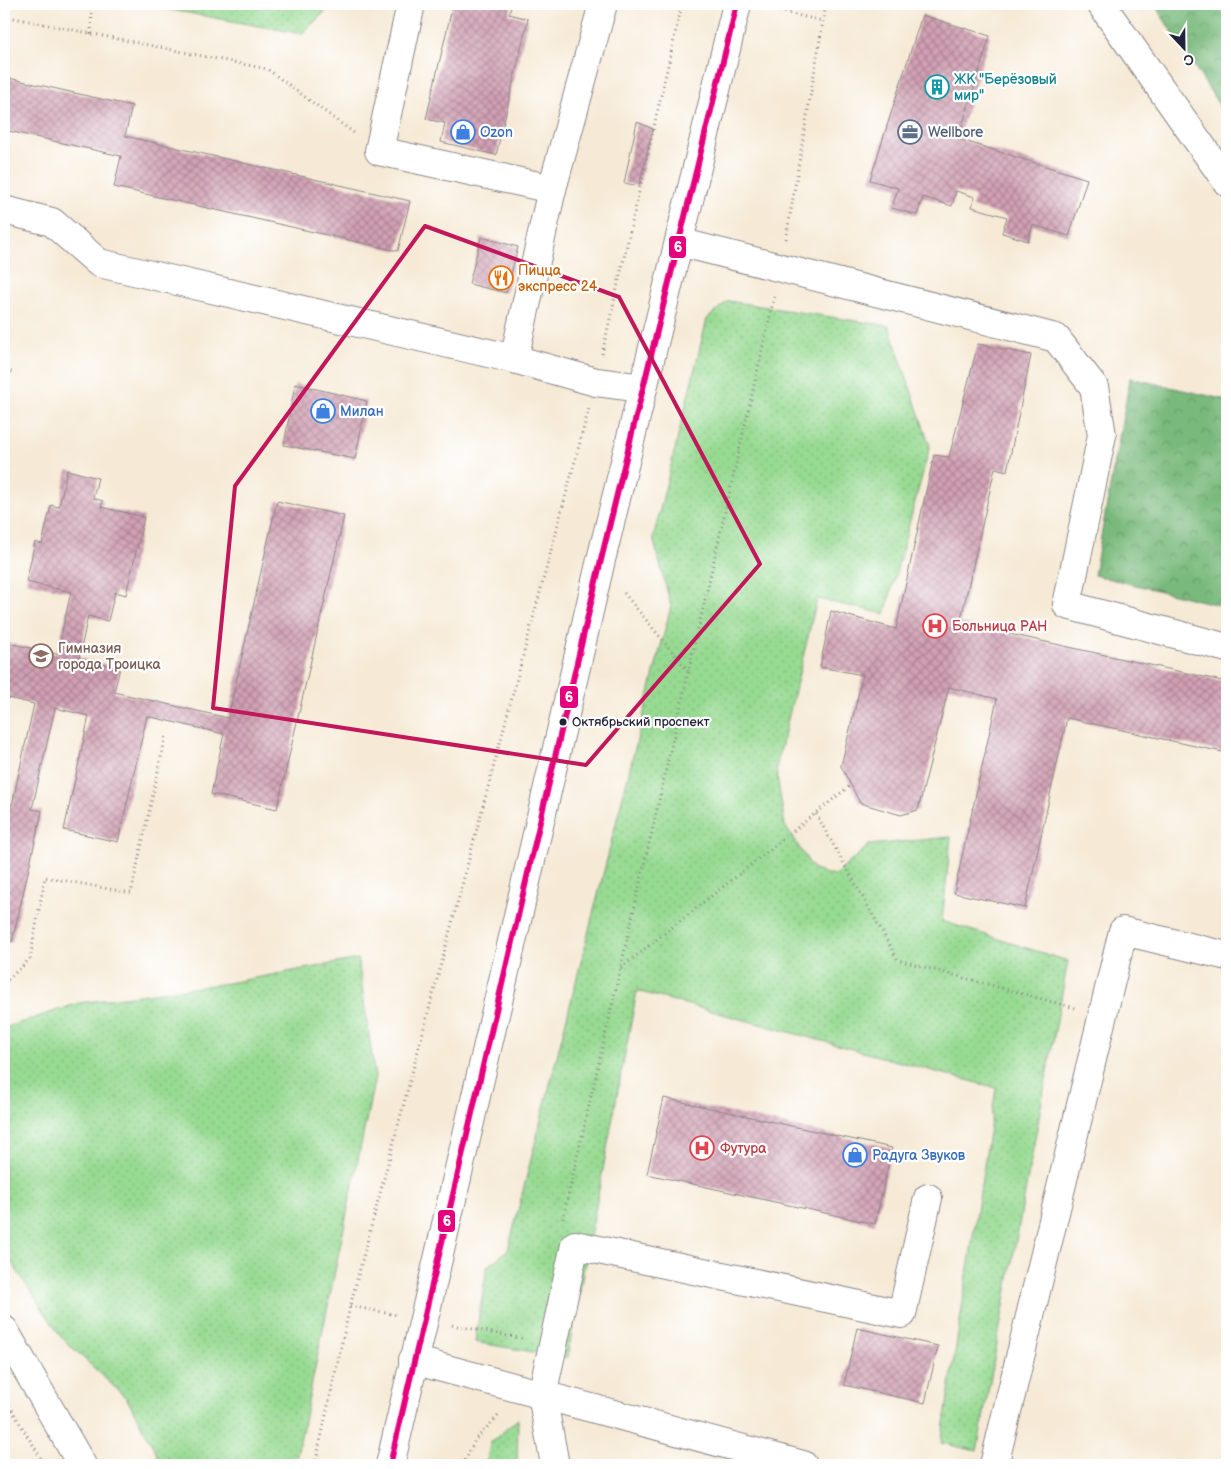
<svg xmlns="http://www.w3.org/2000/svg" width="1231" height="1469" font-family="'Balsamiq Sans',sans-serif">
	<defs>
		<pattern id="green-dots" width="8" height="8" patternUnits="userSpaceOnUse" patternTransform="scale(1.25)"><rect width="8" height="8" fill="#97da92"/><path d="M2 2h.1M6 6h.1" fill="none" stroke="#82bb7f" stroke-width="1.8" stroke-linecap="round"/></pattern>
		<pattern id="forest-crowns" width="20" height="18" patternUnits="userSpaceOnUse" patternTransform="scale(1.25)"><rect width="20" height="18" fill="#79ba7c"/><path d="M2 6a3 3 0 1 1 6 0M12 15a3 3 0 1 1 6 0" fill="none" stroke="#639767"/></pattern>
		<pattern id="building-cross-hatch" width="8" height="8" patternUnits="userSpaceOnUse" patternTransform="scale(1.25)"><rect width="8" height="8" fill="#d1a0b3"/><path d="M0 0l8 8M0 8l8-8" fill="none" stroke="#a98293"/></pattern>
	</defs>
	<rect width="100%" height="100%" fill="#fff"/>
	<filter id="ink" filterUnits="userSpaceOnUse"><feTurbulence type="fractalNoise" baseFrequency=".02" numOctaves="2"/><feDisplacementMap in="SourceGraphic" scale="10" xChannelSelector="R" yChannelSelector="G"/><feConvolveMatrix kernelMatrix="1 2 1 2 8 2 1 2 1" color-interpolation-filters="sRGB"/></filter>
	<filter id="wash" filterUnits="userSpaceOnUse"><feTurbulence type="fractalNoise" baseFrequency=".0096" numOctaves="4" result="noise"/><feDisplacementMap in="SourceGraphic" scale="20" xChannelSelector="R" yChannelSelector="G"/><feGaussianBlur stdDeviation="1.12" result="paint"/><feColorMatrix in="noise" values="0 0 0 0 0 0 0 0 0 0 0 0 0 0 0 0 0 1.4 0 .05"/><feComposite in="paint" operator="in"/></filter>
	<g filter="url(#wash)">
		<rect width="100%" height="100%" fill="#f6ead6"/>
		<g fill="url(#green-dots)" stroke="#5c7e66">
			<polygon points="139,4 333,4 302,34"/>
			<polygon points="728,301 889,326 930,446 885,614 817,599 776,769 785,826 814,870 834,876 869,845 951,837 942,921 1068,961 977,1451 941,1443 996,1088 637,991 567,1358 475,1342 487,1267 508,1250 671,606 653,538 707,319"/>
			<polygon points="358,959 375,1077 295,1465 163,1465 127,1399 61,1337 4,1251 4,1028 79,1003 228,983"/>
			<polygon points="518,1419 517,1465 486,1465 490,1443"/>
		</g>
		<g fill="url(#forest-crowns)" stroke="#4e6e5c">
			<polygon points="1154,4 1227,4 1227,113 1225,114"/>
			<polygon points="1130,378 1227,400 1227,607 1094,575"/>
		</g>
		<g id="blocks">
			<g fill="url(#building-cross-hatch)">
				<polygon points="453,4 512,4 509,14 528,19 496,155 441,142 445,123 426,119"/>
				<polygon points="922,15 990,36 958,139 1087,179 1069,236 1033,225 1028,241 1002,233 1007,217 972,207 975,197 956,191 952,206 923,197 917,215 892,208 898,188 870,180"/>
				<polygon points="4,77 132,106 125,136 410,201 398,251 114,187 121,156 4,130"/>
				<polygon points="637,122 653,129 639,186 624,183"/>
				<polygon points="481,237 518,247 506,293 469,284"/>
				<polygon points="978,344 1031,355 1007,471 995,468 960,623 1227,682 1227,753 1067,718 1025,908 954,893 997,699 949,687 918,810 901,815 860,803 841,766 863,675 820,667 831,611 896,629 934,455 949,457"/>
				<polygon points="295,384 367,401 355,459 284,445"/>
				<polygon points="67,470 98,478 93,498 103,501 101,507 144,517 126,595 115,592 108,621 88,616 79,658 120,668 114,692 228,718 277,501 344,516 277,809 211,794 224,734 147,716 118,842 64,830 89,716 55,708 32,809 42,811 12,942 4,940 4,803 12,805 34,704 4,697 4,642 57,654 71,592 26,582 35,542 42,544 51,505 59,507"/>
				<polygon points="664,1098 892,1148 875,1224 647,1174"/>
				<polygon points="857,1328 938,1346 925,1403 844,1385"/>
			</g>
		</g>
	</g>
	<g filter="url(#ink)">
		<use href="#blocks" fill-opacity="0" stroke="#8c8688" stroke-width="1"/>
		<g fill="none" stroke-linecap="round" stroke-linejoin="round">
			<g stroke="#8c8688" stroke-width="30">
				<g id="minor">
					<polyline points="411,4 379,151 552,189 514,359"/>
					<polyline points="1101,4 1227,182"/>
					<polyline points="552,189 603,4"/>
					<polyline points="4,210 52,222 99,263 514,359 596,382 643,388"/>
					<polyline points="679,242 1056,338 1094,387 1102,435 1067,605 1227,648"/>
					<polyline points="4,1330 82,1465"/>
					<polyline points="413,1360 803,1465"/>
					<polyline points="555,1465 542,1395 575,1245 902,1314 928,1198"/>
					<polyline points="994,1465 1123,931 1227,956"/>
				</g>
			</g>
			<g stroke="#8c8688" stroke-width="30">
				<polyline id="major" points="390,1465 600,564 737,4"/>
			</g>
			<g stroke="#8c8688" stroke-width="3" stroke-dasharray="1 4" stroke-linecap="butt">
				<polyline points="765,8 823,21"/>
				<polyline points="4,16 267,69 354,133"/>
				<polyline points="91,34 92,4"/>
				<polyline points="786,239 826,4"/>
				<polyline points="602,354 682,4"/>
				<polyline points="4,364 13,374"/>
				<polyline points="624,593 688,671"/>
				<polyline points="816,814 898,960 1075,1008"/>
				<polyline points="621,968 851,785"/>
				<polyline points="4,983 30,959 45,877 131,893 166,735"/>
				<polyline points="563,1219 775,294"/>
				<polyline points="350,1306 397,1315"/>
				<polyline points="452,1325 525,1339"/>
				<polyline points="4,1397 45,1465"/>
				<polyline points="315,1465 350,1306 589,408"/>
				<polyline points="463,1465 475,1440 500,1414"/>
			</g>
			<use href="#minor" stroke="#fff" stroke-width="28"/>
			<use href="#major" stroke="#fff" stroke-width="28"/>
			<g stroke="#fff" stroke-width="10">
				<polyline id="bus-1" points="390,1465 600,564 737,4"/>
			</g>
			<use href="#bus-1" stroke="#e5007d" stroke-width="6"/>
		</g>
	</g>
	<path fill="none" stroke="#c2185b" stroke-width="4" stroke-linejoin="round" d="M425,226L619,297L760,564L586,765L213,708L235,486Z"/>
	<defs>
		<g id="building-ring" transform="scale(1.25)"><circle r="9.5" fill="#fff" stroke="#0f9aa8" stroke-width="1.5"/><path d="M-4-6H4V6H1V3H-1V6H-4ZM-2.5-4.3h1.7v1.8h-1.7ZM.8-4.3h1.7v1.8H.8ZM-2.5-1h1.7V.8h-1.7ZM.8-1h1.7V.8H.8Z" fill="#0f9aa8"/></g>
		<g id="shop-ring" transform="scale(1.25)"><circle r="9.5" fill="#fff" stroke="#3f7fe0" stroke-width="1.5"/><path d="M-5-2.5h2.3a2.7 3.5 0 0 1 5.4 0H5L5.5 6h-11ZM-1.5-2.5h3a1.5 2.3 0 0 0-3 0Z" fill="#3f7fe0"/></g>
		<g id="office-ring" transform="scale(1.25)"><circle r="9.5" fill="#fff" stroke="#5c6f8a" stroke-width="1.5"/><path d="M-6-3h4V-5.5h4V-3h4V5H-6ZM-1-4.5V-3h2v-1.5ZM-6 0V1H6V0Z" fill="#5c6f8a"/></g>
		<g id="restaurant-ring" transform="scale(1.25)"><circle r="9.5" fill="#fff" stroke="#e8710a" stroke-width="1.5"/><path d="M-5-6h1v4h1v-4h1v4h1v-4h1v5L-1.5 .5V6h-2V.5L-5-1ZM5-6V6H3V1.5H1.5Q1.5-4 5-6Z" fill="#e8710a"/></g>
		<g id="hospital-ring" transform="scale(1.25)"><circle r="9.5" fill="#fff" stroke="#e0444e" stroke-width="1.5"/><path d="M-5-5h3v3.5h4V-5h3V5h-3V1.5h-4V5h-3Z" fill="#e0444e"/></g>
		<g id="school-ring" transform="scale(1.25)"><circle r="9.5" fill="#fff" stroke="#8d6e63" stroke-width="1.5"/><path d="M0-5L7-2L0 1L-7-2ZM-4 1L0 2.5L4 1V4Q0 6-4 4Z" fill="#8d6e63"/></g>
	</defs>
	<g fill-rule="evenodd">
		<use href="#building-ring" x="937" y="87"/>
		<use href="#shop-ring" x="463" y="132"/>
		<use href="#office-ring" x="910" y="132"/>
		<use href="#restaurant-ring" x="501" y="278"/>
		<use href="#shop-ring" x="323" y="411"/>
		<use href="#hospital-ring" x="935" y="626"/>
		<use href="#school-ring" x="41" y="656"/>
		<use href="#hospital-ring" x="702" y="1148"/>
		<use href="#shop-ring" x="855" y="1155"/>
	</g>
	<circle fill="#22223b" stroke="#fff" stroke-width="2" cx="563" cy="722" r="4.5"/>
	<g text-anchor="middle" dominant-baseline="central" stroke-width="4.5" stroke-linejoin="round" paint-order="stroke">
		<g font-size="13" fill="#22223b" stroke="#fff" text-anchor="start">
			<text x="572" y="722">Октябрьский проспект</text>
		</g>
		<g font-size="14" fill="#0d838f" stroke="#fff" text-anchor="start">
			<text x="954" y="79">ЖК "Берёзовый<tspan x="954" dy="16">мир"</tspan></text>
		</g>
		<g font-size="14" fill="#366cbe" stroke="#fff" text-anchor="start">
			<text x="480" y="132">Ozon</text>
			<text x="340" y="411">Милан</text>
			<text x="872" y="1155">Радуга Звуков</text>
		</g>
		<g font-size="14" fill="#4e5e75" stroke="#fff" text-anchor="start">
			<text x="928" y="132">Wellbore</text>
		</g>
		<g font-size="14" fill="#c56008" stroke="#fff" text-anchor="start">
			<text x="518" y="270">Пицца<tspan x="518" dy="16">экспресс 24</tspan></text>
		</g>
		<g font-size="14" fill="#be3a42" stroke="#fff" text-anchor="start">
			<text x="952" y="626">Больница РАН</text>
			<text x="720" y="1148">Футура</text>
		</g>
		<g font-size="14" fill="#785e54" stroke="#fff" text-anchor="start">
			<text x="58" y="648">Гимназия<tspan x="58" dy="16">города Троицка</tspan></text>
		</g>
	</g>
	<g stroke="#fff" stroke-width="2">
		<rect x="668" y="235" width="19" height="24" rx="5" fill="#e5007d"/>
		<rect x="559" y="685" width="20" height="24" rx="5" fill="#e5007d"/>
		<rect x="437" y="1209" width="19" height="24" rx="5" fill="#e5007d"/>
	</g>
	<g font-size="14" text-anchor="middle" font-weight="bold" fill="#fff">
		<text x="678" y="252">6</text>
		<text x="569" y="702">6</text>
		<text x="447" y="1226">6</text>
	</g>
	<rect width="1231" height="1469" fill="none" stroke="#fff" stroke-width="20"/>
	<g transform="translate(1184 48) rotate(158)" stroke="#ffffff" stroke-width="4" paint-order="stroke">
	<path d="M0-4L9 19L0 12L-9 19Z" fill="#22223b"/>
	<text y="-8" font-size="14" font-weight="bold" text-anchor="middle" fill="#22223b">С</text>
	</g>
</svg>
